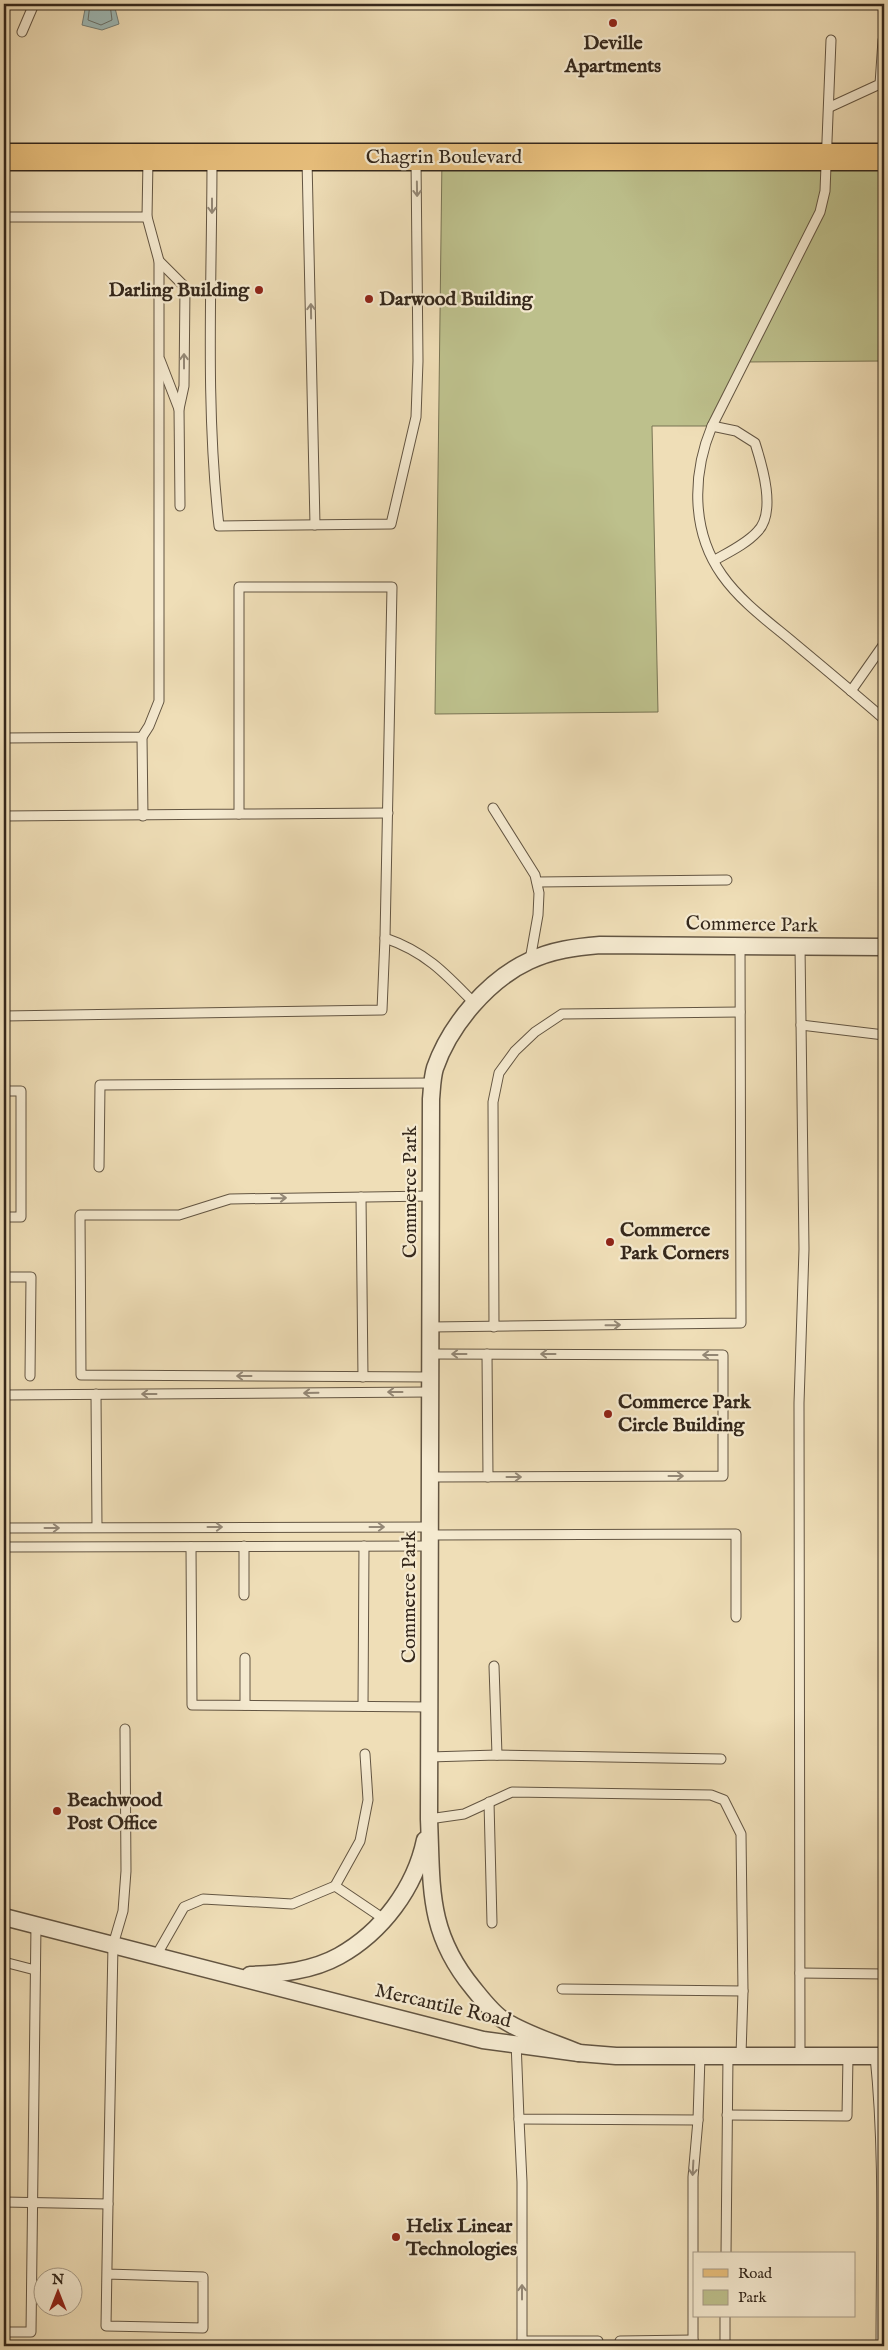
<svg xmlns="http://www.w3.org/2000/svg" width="888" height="2350" font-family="'IM FELL English',serif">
	<rect width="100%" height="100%" fill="#efdeb7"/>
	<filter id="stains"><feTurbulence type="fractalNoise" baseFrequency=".004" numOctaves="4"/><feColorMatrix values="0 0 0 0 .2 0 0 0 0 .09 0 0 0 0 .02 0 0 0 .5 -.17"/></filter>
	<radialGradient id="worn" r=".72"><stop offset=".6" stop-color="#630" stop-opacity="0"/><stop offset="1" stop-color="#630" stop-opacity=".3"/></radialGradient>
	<polygon fill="#bdc08c" stroke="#787454" points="442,157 884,157 884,361 744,362 712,426 652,426 658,712 435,714"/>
	<polygon fill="#9dbab8" stroke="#737f79" points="86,4 114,4 119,24 102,30 82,25"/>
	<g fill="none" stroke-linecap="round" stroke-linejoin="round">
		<polyline stroke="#68706a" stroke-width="1" points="90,4 88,20 101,25 112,20 110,4"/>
		<g stroke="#635542" stroke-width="11">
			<g id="service">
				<polyline points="22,32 34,4"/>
				<path d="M831,40L825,191L820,212L712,426C692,474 691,531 722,575C741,602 769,622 794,643C824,668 854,693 884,719"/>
				<polyline points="830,107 880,84 883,40"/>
				<path d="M212,159C212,281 205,404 219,526L391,524L416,417L418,361L416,160"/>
				<polyline points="307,160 315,525"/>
				<polyline points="4,217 147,217"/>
				<polyline points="159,261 185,287 184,386 179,409 180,506"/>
				<polyline points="160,360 179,409"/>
				<path d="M712,426L736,431L755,443C762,465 777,513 757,532C746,544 729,552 715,560"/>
				<polyline points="851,691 884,644"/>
				<polyline points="142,737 143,816"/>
				<polyline points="4,738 142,737 149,726 159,701 159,261 147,217 148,160"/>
				<polyline points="493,808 535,875 539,893 538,915 530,960"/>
				<polyline points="239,814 388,813"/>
				<path d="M4,816L239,814V587H392L385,938C426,952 446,974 475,1004"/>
				<polyline points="537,882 727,880"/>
				<polyline points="800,947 804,1249 799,1403 800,2056"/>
				<polyline points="4,1016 382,1010 385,938"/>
				<polyline points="801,1025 884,1035"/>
				<polyline points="4,1091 21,1091 21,1217 4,1217"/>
				<polyline points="99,1167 100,1085 433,1083"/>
				<polyline points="361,1197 363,1377"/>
				<polyline points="4,1277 31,1277 30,1376"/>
				<polyline points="431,1327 741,1323 740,946"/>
				<polyline points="494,1327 493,1102 499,1073 515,1051 535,1032 562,1014 740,1012"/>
				<polyline points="487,1354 488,1477"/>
				<polyline points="430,1377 81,1375 80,1215 179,1215 230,1199 431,1196"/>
				<polyline points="96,1394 97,1527"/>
				<polyline points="4,1395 430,1392"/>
				<polyline points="430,1477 723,1476 723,1355 430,1354"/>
				<polyline points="4,1528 430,1527"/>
				<polyline points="430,1535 736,1534 736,1617"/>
				<polyline points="244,1546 244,1595"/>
				<polyline points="4,1547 430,1546"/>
				<polyline points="191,1547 192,1705 430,1707"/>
				<polyline points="494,1666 497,1755"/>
				<polyline points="245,1705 245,1658"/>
				<polyline points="363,1706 364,1546"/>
				<polyline points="429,1757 497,1755 721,1759"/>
				<polyline points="489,1802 492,1923"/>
				<polyline points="429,1819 464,1814 512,1792 711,1795 724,1800 741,1834 743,1991 562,1989"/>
				<polyline points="335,1886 360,1841 368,1800 365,1754"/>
				<polyline points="156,1956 184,1907 203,1899 292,1904 335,1886 384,1919"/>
				<polyline points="4,1962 35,1970"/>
				<polyline points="800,1973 884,1974"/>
				<polyline points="516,2041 519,2119 698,2120 700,2056"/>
				<polyline points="741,2055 743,1991"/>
				<path d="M875,2056C885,2152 881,2250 881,2346"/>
				<polyline points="727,2115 847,2116 848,2056"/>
				<polyline points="519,2119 522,2182 522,2346"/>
				<polyline points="4,2202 108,2204 113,1945 123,1911 126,1871 125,1729"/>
				<polyline points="726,2254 728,2056"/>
				<polyline points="107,2274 203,2277 203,2328 106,2326 108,2204"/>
				<polyline points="4,2332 31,2332 36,1925"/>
				<polyline points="522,2341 598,2341"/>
				<polyline points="620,2341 693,2340"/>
				<polyline points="693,2346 693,2177 698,2120"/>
				<polyline points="725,2346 725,2316"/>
			</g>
		</g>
		<g stroke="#635542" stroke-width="19">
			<g id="minor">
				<polyline points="4,1917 483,2040 579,2053 616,2056 884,2056"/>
				<path d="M250,1975C280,1974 312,1971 339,1956C382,1932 415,1888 425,1840"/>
				<path d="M579,2053C555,2043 528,2035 505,2021C493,2014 482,1999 473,1988C427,1932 432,1888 429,1819L431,1099C432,1089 432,1078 435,1068C450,1025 488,980 529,961C552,950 576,947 600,945L884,947"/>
			</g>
		</g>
		<g stroke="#34271b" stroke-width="29">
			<polyline id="primary" points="4,157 884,157"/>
		</g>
		<use href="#service" stroke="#f5ead0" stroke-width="9"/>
		<use href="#minor" stroke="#f5ead0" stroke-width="16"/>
		<use href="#primary" stroke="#e8bf7c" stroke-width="26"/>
	</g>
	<defs><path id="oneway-shaft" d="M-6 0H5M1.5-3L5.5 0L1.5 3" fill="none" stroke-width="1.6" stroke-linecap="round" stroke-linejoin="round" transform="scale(1.25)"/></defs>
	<g stroke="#948876">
		<use href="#oneway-shaft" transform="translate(417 189) rotate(89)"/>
		<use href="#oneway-shaft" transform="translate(212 206) rotate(90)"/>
		<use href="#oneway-shaft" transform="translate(311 311) rotate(-91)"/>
		<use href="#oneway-shaft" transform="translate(184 361) rotate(-90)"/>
		<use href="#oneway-shaft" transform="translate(279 1198) rotate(-1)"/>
		<use href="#oneway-shaft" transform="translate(613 1325) rotate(-1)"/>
		<use href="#oneway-shaft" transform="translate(459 1354) rotate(180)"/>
		<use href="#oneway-shaft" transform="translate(548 1354) rotate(-180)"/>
		<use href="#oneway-shaft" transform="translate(710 1355) rotate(-180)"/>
		<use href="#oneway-shaft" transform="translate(244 1376) rotate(-180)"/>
		<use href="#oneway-shaft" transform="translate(395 1392) rotate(180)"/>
		<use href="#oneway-shaft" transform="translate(311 1393) rotate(179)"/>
		<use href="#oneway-shaft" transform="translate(149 1394) rotate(180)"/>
		<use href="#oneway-shaft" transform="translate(676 1476)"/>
		<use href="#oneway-shaft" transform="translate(514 1477)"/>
		<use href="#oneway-shaft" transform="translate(215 1527)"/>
		<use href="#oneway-shaft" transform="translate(377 1527)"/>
		<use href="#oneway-shaft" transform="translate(52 1528)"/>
		<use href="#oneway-shaft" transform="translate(693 2168) rotate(93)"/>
		<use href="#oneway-shaft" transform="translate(522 2292) rotate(-90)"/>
	</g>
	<g fill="#8f2418" stroke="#f5ead0" stroke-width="2">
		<circle cx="613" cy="23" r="5"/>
		<circle cx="259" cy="290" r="5"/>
		<circle cx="369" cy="299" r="5"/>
		<circle cx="610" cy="1242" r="5"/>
		<circle cx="608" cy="1414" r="5"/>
		<circle cx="57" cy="1811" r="5"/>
		<circle cx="396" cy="2237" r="5"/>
	</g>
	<g text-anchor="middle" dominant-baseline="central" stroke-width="4.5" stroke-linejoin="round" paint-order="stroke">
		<g font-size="20" font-weight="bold" fill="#34271b" stroke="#f5ead0" text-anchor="start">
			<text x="613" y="43" text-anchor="middle">Deville<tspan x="613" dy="23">Apartments</tspan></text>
			<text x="249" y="290" text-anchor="end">Darling Building</text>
			<text x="379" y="299">Darwood Building</text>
			<text x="620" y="1230">Commerce<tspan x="620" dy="23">Park Corners</tspan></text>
			<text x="618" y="1402">Commerce Park<tspan x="618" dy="23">Circle Building</tspan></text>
			<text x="67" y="1800">Beachwood<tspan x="67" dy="23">Post Office</tspan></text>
			<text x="406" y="2226">Helix Linear<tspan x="406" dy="23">Technologies</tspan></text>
		</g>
		<g font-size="20" fill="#34271b" stroke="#f5ead0">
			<text x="444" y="157">Chagrin Boulevard</text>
			<text transform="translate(752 925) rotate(1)">Commerce Park</text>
			<text transform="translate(410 1192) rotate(-90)">Commerce Park</text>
			<text transform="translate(409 1597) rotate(-90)">Commerce Park</text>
			<text transform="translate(443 2006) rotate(13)">Mercantile Road</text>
		</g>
	</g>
	<rect width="888" height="2350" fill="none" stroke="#efdeb7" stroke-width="20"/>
	<rect x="5" y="5" width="878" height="2340" fill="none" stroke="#34271b" stroke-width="2.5"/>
	<rect x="10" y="10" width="868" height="2330" fill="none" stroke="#34271b"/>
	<rect x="693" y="2252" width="162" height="65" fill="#f5ead0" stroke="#a89c88"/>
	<rect x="703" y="2269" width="25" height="8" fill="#e8bf7c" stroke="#a89c88"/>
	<text x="738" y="2278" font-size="15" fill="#34271b">Road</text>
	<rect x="703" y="2290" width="25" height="15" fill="#bdc08c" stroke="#a89c88"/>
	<text x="738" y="2302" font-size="15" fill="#34271b">Park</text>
	<g transform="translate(58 2292)"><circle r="24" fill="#f5ead0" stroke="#a89c88"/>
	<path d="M0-4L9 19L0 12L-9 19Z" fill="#8f2418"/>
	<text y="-8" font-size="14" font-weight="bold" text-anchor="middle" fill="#34271b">N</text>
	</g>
	<rect width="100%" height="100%" filter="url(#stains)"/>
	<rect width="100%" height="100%" fill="url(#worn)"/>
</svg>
